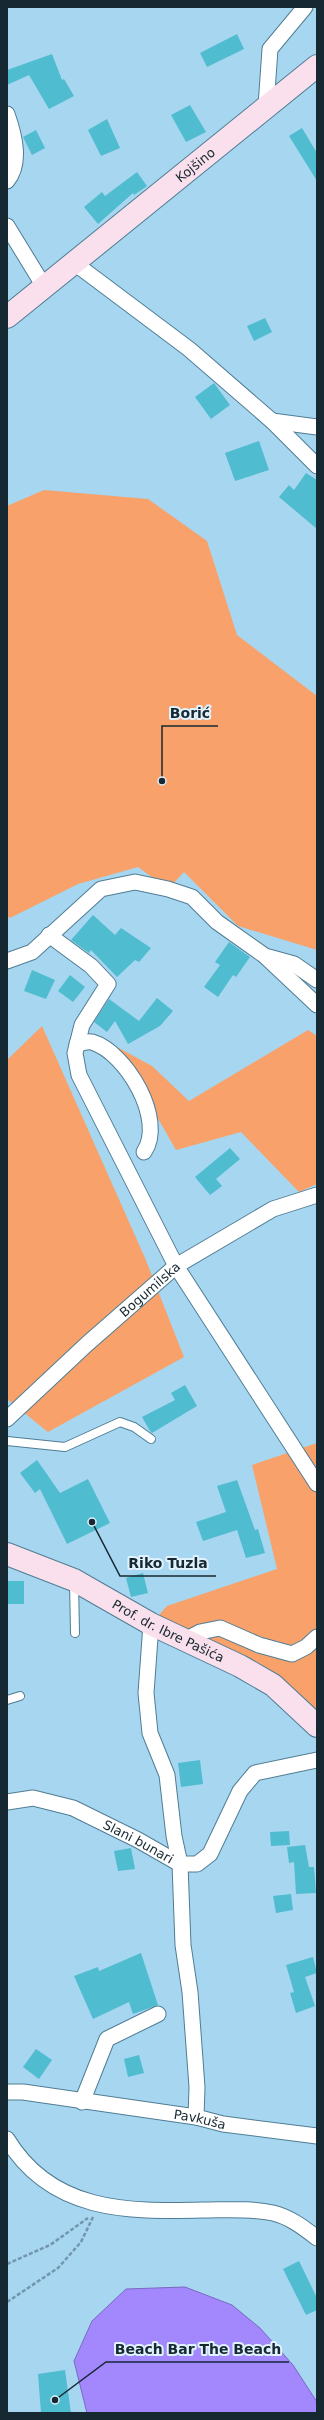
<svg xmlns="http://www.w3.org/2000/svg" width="324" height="2420" font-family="'DejaVu Sans',sans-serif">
	<rect width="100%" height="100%" fill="#a7d6f0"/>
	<g fill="#f8a16a">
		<polygon points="44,490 148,499 207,541 237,635 317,696 317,950 238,926 184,872 168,889 138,867 78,884 10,918 7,916 7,506"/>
		<polygon points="42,1026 145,1258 184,1357 48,1432 7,1399 7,1060"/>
		<polygon points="308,1030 317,1036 317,1184 299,1192 241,1132 176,1150 117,1047 152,1066 189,1101"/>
		<polygon points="317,1443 317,1726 302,1710 151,1624 167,1606 277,1569 252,1465"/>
	</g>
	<polygon fill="#a287fd" stroke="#786ac0" points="185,2287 232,2305 260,2328 293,2365 317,2402 317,2413 87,2413 74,2361 92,2321 126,2289"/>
	<g fill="#50bcd0">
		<polygon points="237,34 244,49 207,67 200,53"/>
		<polygon points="52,54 62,80 64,79 74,96 49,109 29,75 7,85 7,70"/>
		<polygon points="190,105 206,132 186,142 171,115"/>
		<polygon points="107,119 120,148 101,156 88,130"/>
		<polygon points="302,128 317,153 317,181 289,136"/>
		<polygon points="36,130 45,148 32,155 23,137"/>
		<polygon points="137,172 147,186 134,195 133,193 98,224 84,207 102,192 105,196"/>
		<polygon points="265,318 272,332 254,341 247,326"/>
		<polygon points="214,383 230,405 211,419 195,397"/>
		<polygon points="259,441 269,470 235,481 225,453"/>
		<polygon points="306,473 317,480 317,529 279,497 289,485 294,490"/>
		<polygon points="93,915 115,935 121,928 151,948 139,962 135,960 117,977 91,950 89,953 71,940"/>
		<polygon points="229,942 250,957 236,977 233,975 218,997 204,987 220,965 215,962"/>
		<polygon points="32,970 55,980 46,999 24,991"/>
		<polygon points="70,975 85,987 73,1002 58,991"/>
		<polygon points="157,998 173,1011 160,1026 128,1044 115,1021 107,1032 94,1022 109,999 139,1021"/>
		<polygon points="230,1148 240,1159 216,1179 222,1186 210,1195 195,1177"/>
		<polygon points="185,1385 197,1406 152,1433 150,1431 142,1417 175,1400 171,1393"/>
		<polygon points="37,1460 60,1493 88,1479 110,1523 67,1544 40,1489 35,1493 20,1473"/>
		<polygon points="237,1480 255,1530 258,1529 265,1553 246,1558 237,1530 203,1541 196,1522 226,1512 217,1486"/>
		<polygon points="143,1573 148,1593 131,1597 126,1578"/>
		<rect x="7" y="1581" width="17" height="23"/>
		<polygon points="200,1760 203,1784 181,1787 178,1763"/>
		<polygon points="289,1831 290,1845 271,1846 270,1832"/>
		<polygon points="305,1845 309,1867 314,1867 316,1893 296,1894 294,1862 289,1863 287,1847"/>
		<polygon points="131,1848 135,1869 118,1871 114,1851"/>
		<polygon points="291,1894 293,1910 276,1913 273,1896"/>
		<polygon points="141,1953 158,2005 133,2014 129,2002 93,2019 74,1976 98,1967 99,1971"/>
		<polygon points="313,1957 317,1973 305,1977 315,2006 296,2013 290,1993 294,1992 286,1965"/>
		<polygon points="36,2049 52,2060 39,2079 23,2067"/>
		<polygon points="139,2055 144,2073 128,2077 124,2059"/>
		<polygon points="299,2261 317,2298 317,2310 306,2315 283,2269"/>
		<polygon points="65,2370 71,2413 41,2413 38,2374"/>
	</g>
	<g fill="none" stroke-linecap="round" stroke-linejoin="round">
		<g stroke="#507d94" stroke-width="10">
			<g id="lane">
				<polyline points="7,1441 65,1447 120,1422 134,1427 151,1439"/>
				<polyline points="74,1583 75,1633"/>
				<polyline points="7,1700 20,1696"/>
			</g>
		</g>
		<g stroke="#507d94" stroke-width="17">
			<g id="street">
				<polyline points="266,106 270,49 305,7"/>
				<path d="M7,114C14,134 22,163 7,181"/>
				<polyline points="7,226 45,288"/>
				<polyline points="73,262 189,349 272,421 317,466"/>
				<polyline points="272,421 317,427"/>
				<polyline points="49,935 91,966 108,984 82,1025 75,1053 79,1075 176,1266 317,1484"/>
				<polyline points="266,957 317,1005"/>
				<polyline points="7,961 32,952 101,889 135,882 168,889 192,897 217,922 265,956 294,964 317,980"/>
				<path d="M77,1044C81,1043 88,1041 92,1042C126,1052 166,1120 144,1152"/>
				<path id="s1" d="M7,1419L87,1344L176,1266L273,1209L317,1195"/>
				<polyline points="151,1624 146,1693 150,1733 167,1775 174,1836 180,1864 183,1945 190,1992 197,2087 196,2117"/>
				<polyline points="185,1640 200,1632 220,1628 259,1645 292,1654 306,1647 317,1637"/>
				<path id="s2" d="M7,1802L33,1798L73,1808L138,1840L180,1864H197L210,1854L240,1791L255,1773L317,1760"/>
				<path id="s3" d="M7,2092H23L196,2117L223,2124L317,2136"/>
				<polyline points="82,2102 107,2039 158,2014"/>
				<path d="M7,2139C51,2212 127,2212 203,2210C226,2210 250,2208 273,2213C290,2217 304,2228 317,2238"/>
			</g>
		</g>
		<g stroke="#507d94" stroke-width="24">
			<g id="secondary">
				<path id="s4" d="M7,317L317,66"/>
				<path id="s5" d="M7,1554L74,1580L151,1624L240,1666L273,1685L317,1726"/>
			</g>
		</g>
		<g stroke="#7296ab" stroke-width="2.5" stroke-dasharray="4 2" stroke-linecap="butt">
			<polyline points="7,2264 50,2245 88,2218"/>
			<polyline points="7,2302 58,2268 81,2242 93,2217"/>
		</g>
		<use href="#lane" stroke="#fff" stroke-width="8"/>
		<use href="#street" stroke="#fff" stroke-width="15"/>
		<use href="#secondary" stroke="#fae0ec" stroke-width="22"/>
	</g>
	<g text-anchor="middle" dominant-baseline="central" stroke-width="4" stroke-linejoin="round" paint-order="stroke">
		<g font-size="13" fill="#162832" stroke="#e0f2fd">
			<text stroke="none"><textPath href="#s4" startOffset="242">Kojšino</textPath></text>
			<text stroke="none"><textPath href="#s1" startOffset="193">Bogumilska</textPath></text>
			<text stroke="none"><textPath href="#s5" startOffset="179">Prof. dr. Ibre Pašića</textPath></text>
			<text stroke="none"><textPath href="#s2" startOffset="141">Slani bunari</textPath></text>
			<text stroke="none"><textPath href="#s3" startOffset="195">Pavkuša</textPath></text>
		</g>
	</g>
	<path fill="none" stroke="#162832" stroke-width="1.5" d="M162 781L162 726H218M92 1522L120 1576H216M55 2400L106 2362H289"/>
	<g fill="#162832" stroke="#e0f2fd" stroke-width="1.5">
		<circle cx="162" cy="781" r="4"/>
		<circle cx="92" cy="1522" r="4"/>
		<circle cx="55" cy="2400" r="4"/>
	</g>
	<g font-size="14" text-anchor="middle" font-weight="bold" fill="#162832" stroke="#e0f2fd" stroke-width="4" stroke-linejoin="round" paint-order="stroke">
		<text x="190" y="718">Borić</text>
		<text x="168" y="1568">Riko Tuzla</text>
		<text x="198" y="2354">Beach Bar The Beach</text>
	</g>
	<rect width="324" height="2420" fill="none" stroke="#162832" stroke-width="16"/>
</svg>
